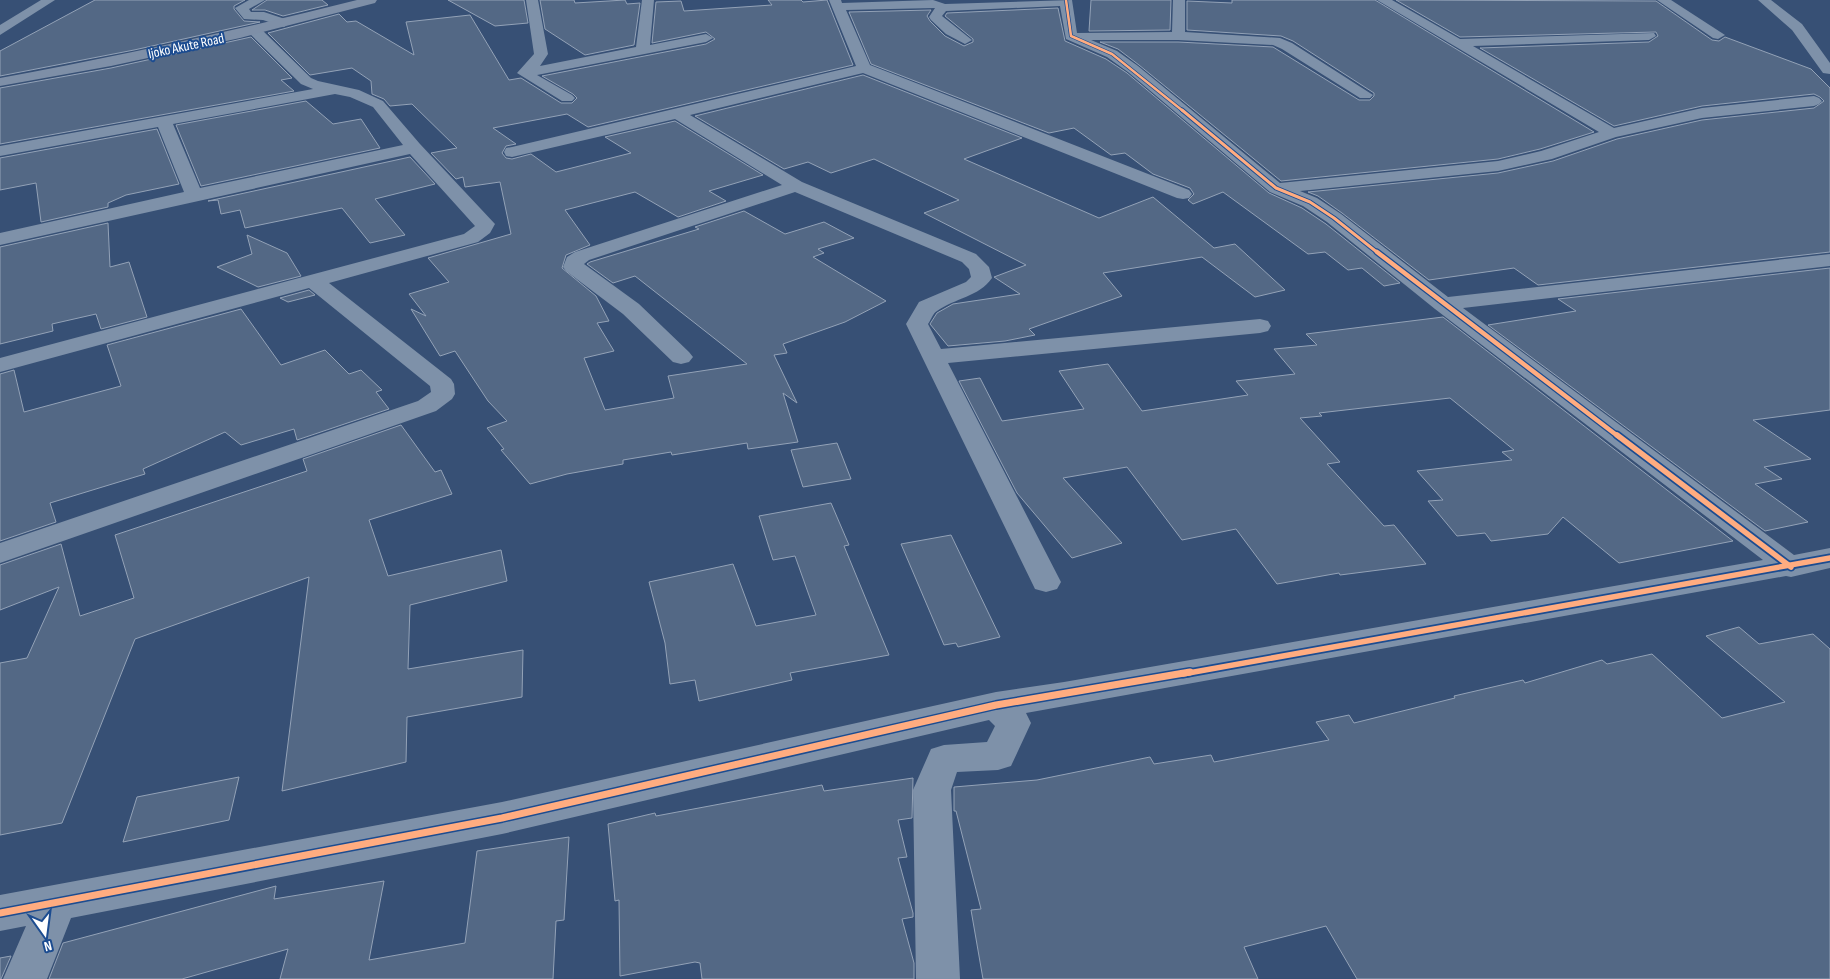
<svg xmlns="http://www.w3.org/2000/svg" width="1830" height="979" font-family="'Sofia Sans Condensed',sans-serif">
	<rect width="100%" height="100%" fill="#375075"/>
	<g fill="#536885" stroke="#93a2b7">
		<polygon points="95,0 245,0 234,6 234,9 244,21 260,22 134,50 0,76 0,51"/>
		<polygon points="267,0 322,0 328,5 283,16 265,10 252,10"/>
		<polygon points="448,0 524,0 528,23 495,26"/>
		<polygon points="540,0 574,0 575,3 625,0 627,4 640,3 634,45 585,55 545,29"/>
		<polygon points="768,0 801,0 803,2 827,0 853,65 588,127 567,114 493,128 516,144 506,146 502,153 506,158 512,159 531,154 556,172 631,153 605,137 675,121 763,175 709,191 726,201 678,217 635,192 565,210 590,245 566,255 562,268 596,296 609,321 597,323 614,351 584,358 605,410 674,398 668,376 747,364 635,276 613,283 587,264 590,262 699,229 695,227 744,211 785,234 824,222 854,238 818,249 824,253 813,257 886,301 845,322 783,344 787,353 774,355 797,403 783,393 798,442 748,449 747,443 672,455 671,452 623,460 623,464 567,474 530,484 501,450 504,449 487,428 507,421 488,401 455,351 440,356 411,309 426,316 409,294 449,282 428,258 511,234 500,182 465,187 463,177 456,179 431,153 457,148 412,104 390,106 384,99 372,94 371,81 352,68 310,75 268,33 339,14 347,22 356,21 414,55 406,22 470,15 509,80 521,78 561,103 572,103 577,98 573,94 542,76 706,44 715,39 706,32 652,43 656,2 681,1 684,11 772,5"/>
		<polygon points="1091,0 1171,0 1170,30 1089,31"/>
		<polygon points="1232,0 1375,0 1594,132 1540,149 1498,159 1281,181 1139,65 1118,49 1100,42 1178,42 1273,47 1359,100 1370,100 1374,96 1374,93 1293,41 1281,36 1187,30 1187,1 1232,3"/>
		<polygon points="1396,0 1656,1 1712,40 1719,41 1725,37 1811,69 1830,88 1830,252 1538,285 1514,268 1429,280 1342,213 1318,196 1308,192 1498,173 1553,161 1617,139 1702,120 1814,108 1824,101 1820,97 1814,94 1702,106 1614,126 1480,48 1649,42 1658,36 1656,32 1460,37"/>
		<polygon points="1058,8 1065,41 1106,59 1127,73 1269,193 1302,208 1326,224 1400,283 1384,286 1362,268 1348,270 1325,252 1308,254 1223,192 1193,204 1188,200 1194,194 1190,188 1153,174 1125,153 1111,155 1074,128 1049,133 871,64 849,12 931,10 927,16 930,21 945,36 964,46 973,42 973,39 945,16 947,13"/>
		<polygon points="251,37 292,78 281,80 294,91 0,144 0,88 111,68"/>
		<polygon points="863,75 1022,138 964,159 1099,218 1153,197 1214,248 1235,244 1285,290 1255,297 1202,257 1103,273 1122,296 1029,329 1035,335 1005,341 948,346 930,324 937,313 953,304 1020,294 994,277 1026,265 924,213 959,200 874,159 831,173 808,162 784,169 695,116"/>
		<polygon points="306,101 333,124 361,119 380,148 201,186 176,125"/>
		<polygon points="157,129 179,184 126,195 108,203 108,207 41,222 36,183 0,190 0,158"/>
		<polygon points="410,157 435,184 375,199 405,235 370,243 342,208 245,228 240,210 221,214 218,200 208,201"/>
		<polygon points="108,223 110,267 129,262 147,317 101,329 96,314 52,324 53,331 0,344 0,247"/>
		<polygon points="247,235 287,253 301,276 258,287 217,267 252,254"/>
		<polygon points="1830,268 1830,410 1753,420 1811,459 1764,467 1782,479 1755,484 1808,522 1765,531 1488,325 1576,311 1558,299"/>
		<polygon points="309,290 315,295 288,302 280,298"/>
		<polygon points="241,309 281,365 325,350 349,374 361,370 382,390 376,392 389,409 297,440 294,429 241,445 225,432 143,469 145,474 50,503 56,522 0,541 0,374 14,370 24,412 121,386 107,345"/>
		<polygon points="1443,317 1733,541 1619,563 1563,517 1548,534 1491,541 1485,533 1457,536 1428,501 1443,500 1417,471 1512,460 1502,452 1514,450 1450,398 1319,413 1322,416 1300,418 1340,462 1327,464 1384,526 1394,525 1426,564 1340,575 1339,573 1277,584 1236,529 1182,540 1127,467 1063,478 1122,543 1072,558 1017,493 959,381 980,378 1002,421 1084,409 1059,371 1108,364 1142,411 1248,395 1236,381 1295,374 1274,349 1317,345 1306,334"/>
		<polygon points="401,425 435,472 441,470 452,494 369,520 388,576 501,550 507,581 410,605 408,669 523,650 522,697 407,717 406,762 282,791 309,577 135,639 62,823 0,835 0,663 27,658 59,587 0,610 0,565 61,544 80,616 134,598 115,535 307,471 303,459"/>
		<polygon points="837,443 851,479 803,487 791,450"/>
		<polygon points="831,503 849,545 844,546 889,655 790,673 792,680 699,701 695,680 670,684 665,643 649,582 733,564 756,626 816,615 795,556 773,560 759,516"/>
		<polygon points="951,535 1000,637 958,647 956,643 944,645 901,544"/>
		<polygon points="1739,627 1759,644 1813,634 1830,649 1830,979 1357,979 1326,926 1244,947 1258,979 983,979 971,910 981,909 956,811 954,811 954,787 1037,780 1150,757 1154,764 1211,755 1214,762 1329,740 1316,722 1349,715 1354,723 1455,698 1454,696 1523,680 1525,683 1602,660 1607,664 1652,654 1722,718 1785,702 1706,636"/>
		<polygon points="239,777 229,820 123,842 137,797"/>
		<polygon points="913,778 912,818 898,820 907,857 898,858 913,913 913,917 902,919 914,963 914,979 702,979 700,963 695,962 620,976 619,900 615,901 608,824 655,813 656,816 822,785 824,791"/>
		<polygon points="569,837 564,920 556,921 553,979 280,979 288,949 182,979 49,979 63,943 276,886 274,899 384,881 369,960 465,943 477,851"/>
		<polygon points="11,956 1,979 0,979 0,958"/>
	</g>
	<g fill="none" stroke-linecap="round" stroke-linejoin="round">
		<g fill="#7e91a9" fill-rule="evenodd">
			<polygon points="41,0 55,0 0,35 0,25"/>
			<polygon points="249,0 265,0 249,9 251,12 264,12 288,20 290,23 284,27 263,20 244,19 235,8"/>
			<polygon points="526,0 538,0 548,54 540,66 636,47 642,0 654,0 650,45 706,34 713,38 706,42 537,75 572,95 575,98 572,101 562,101 517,73 534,54"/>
			<path d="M829,0H841L842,3L933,0L945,4L1072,0L1077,33L1172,32L1173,0H1185V32L1280,38L1292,43L1373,95L1370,98H1360L1282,49L1273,45L1178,40H1091L1117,51L1138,66L1280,183L1498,161L1541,151L1599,132L1377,0H1392L1460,39L1654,33L1656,36L1649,40L1473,46L1614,128L1702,108L1814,96L1819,98L1822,101L1819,104L1814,106L1702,118L1616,137L1552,159L1498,171L1300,191L1317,198L1341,214L1448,297L1830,254V266L1463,308L1794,555L1830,548V568L1791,577L1786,576L1026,713L1031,723L1011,766L998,770L957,772L951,790L960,979H916L913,790L931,749L944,745L987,742L995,726L989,720L502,834L71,918L47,979H3L26,926L0,931V895L502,802L996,692L1064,682L1763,560L1435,309L1327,222L1303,206L1270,192L1128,72L1107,57L1066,39L1060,6L946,11L942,16L972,40L965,44L946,34L931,20L929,17L935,8L846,10L870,65L1189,190L1192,194L1189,198L1183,199L1177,198L863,73L690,115L802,182L976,254L989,267L992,278C979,297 955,298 937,311C933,313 931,320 928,324L941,349L1260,319L1268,321L1271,326L1268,331L1260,333L948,363L1061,582L1057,589L1046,592L1035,589L906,324L919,302L966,282L971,277L969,269L962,262L795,192L589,260L584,264L639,304L689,352L693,357L689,362L681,364L673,362L623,314L566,271L563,267L567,257L575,252L782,185L675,119L512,157L506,156L504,152L506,148L512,147L856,66Z"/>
			<polygon points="1657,0 1671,0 1725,35 1718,39 1713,38"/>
			<polygon points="1758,0 1771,0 1802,24 1830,63 1830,74 1823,73 1792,30"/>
			<path d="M254,26L259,27L311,78L318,81L359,90L383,101L420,144L495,224L490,233L478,242L329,283L451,379L454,384L455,394L452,399L436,411L0,563V543L418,401L431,392L430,386L309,288L0,372V358L464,234L475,226L410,154L0,245V233L184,192L158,127L0,156V146L313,89L301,84L249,33L248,30L249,27ZM335,94L350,97L373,107L403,145L200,188L173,124Z"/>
		</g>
		<path fill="#7e8fa7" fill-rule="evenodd" d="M357,0H377L375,3L240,38L111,66L0,86V78C121,56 238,30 357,0Z"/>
		<g stroke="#1c4c90" stroke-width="4">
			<polyline id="cycleway-far4" points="1066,0 1071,36 1112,54 1183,111"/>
		</g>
		<g stroke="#1c4c90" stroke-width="5">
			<polyline id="cycleway-far3" points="1182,110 1276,188 1310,202 1334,218 1378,253"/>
		</g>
		<g stroke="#1c4c90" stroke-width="7">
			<polyline id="cycleway-far2" points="1377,252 1619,437"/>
		</g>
		<g stroke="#1c4c90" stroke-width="9">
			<g id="cycleway-far1">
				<polyline points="1617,435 1791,567"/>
				<polyline points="1183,674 1830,558"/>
			</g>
		</g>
		<g stroke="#1c4c90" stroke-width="10">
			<polyline id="cycleway" points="0,913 502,818 996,705 1190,672"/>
		</g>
		<use href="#cycleway-far4" stroke="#ffac80" stroke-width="2.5"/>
		<use href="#cycleway-far3" stroke="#ffac80" stroke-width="3"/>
		<use href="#cycleway-far2" stroke="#ffac80" stroke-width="4.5"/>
		<use href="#cycleway-far1" stroke="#ffac80" stroke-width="5.5"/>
		<use href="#cycleway" stroke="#ffac80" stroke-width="7"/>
	</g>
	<g text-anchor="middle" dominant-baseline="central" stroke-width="4" stroke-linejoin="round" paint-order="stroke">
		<g font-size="14" fill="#fff" stroke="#1c4c90">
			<text transform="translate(186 46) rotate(-12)">Ijoko Akute Road</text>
		</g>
	</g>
	<g transform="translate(45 934) rotate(166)" stroke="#1c4c90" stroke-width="4" paint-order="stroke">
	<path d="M0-4L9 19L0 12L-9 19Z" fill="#ffffff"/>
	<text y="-8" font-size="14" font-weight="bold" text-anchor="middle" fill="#ffffff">N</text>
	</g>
</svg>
